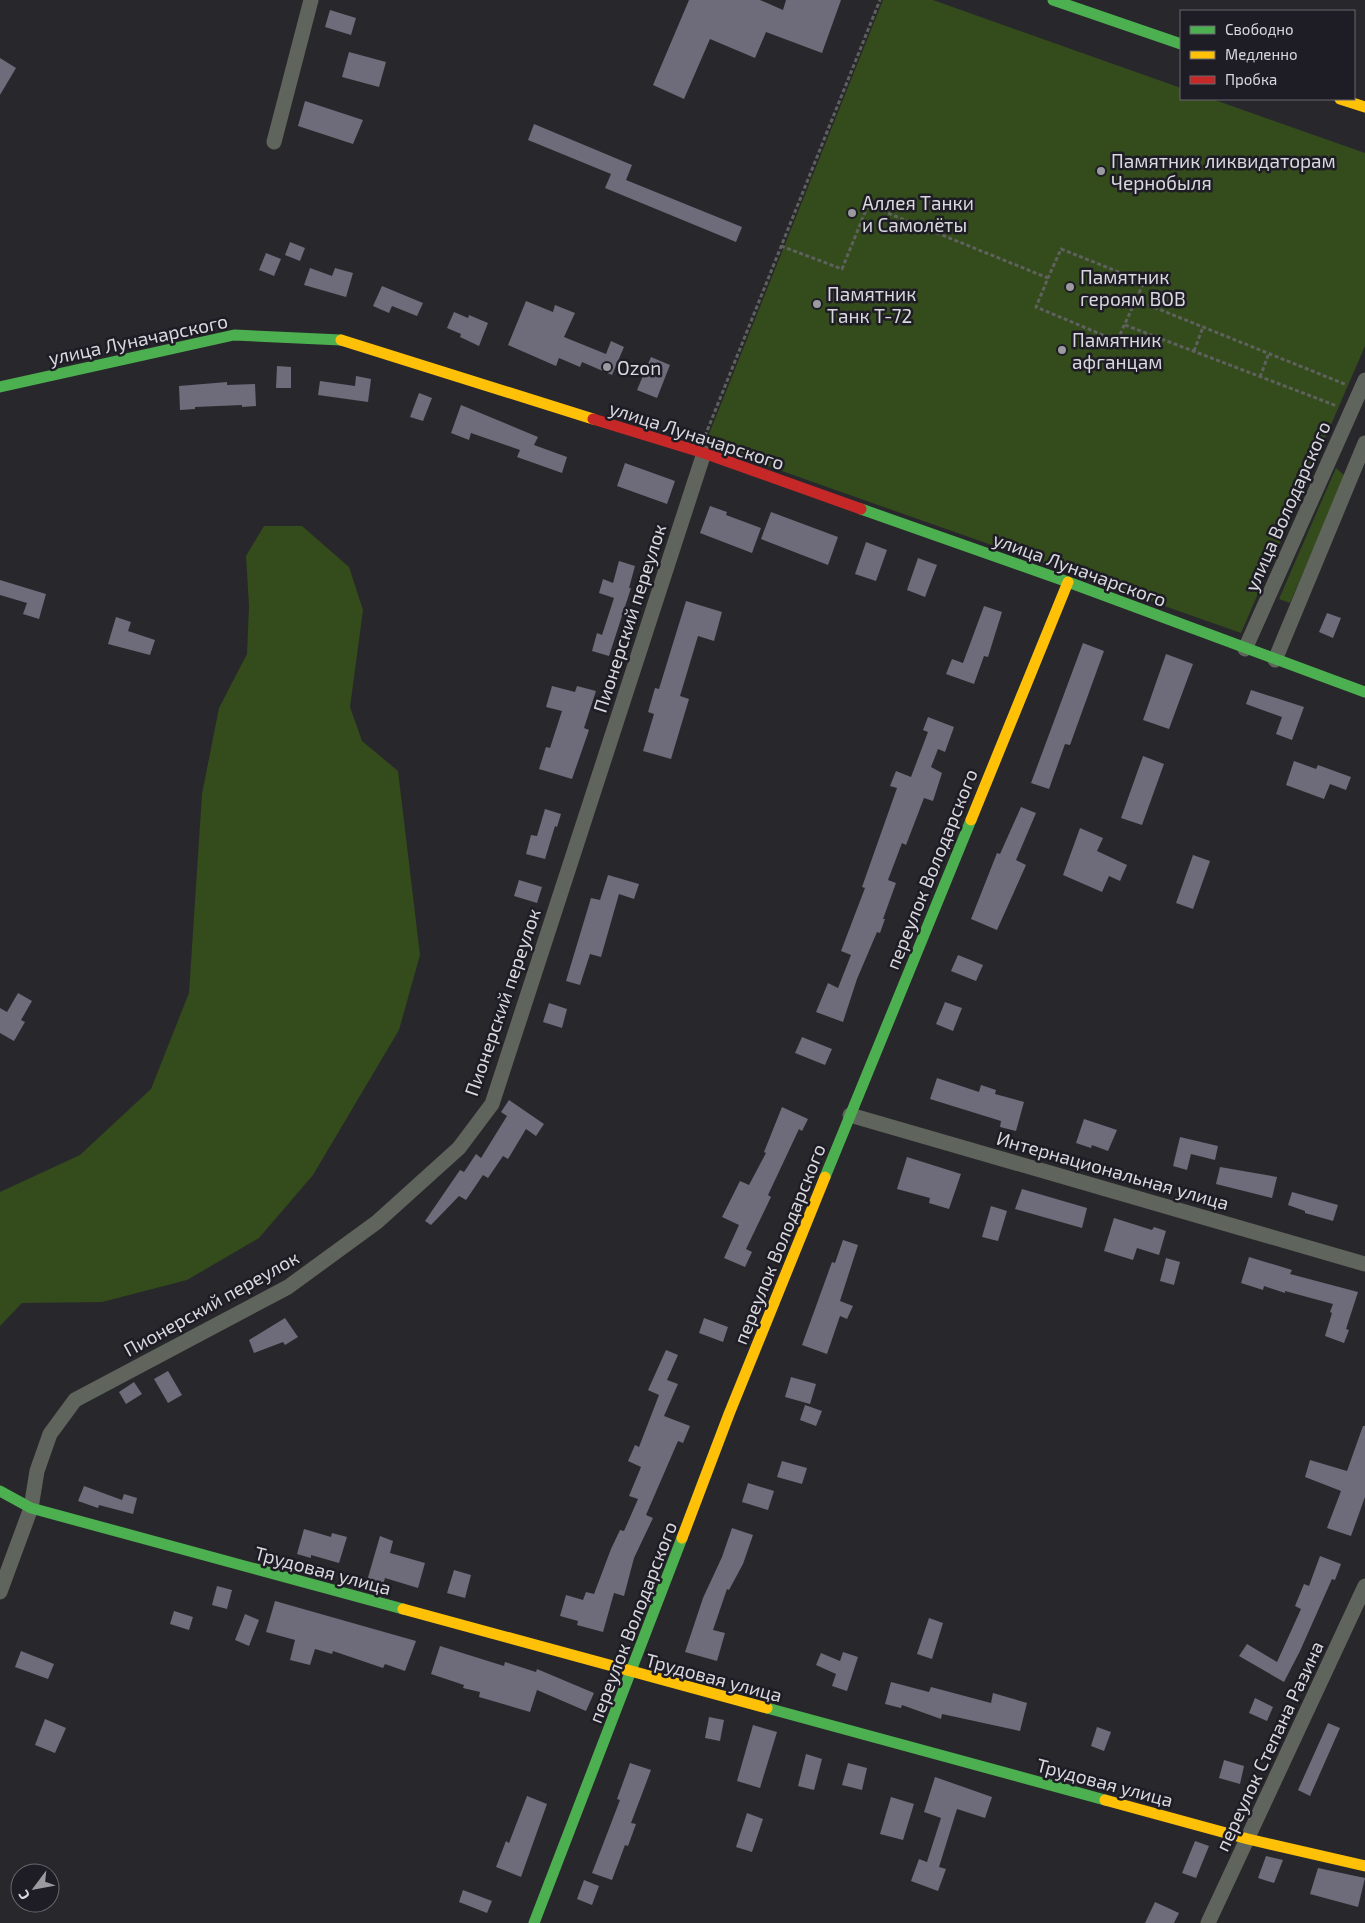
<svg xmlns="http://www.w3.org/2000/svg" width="1365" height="1923" font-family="'Exo 2',sans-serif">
	<rect width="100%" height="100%" fill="#28282c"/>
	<g fill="#344b1c">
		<polygon points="883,0 933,0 1181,88 1181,99 1212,99 1365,153 1365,346 1241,633 705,444"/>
		<polygon points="1336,468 1345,476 1290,603 1279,599"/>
		<polygon points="264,526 302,526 349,567 363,610 350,707 362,741 398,771 420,955 399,1030 313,1175 259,1238 187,1280 102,1302 22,1303 0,1326 0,1192 80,1155 151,1089 189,993 202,794 219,708 247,654 249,606 246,556"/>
	</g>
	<g fill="#6e6b7a">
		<polygon points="689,0 760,0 783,10 786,0 841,0 822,53 766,32 755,58 710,39 684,99 653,85"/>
		<polygon points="330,10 356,18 351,35 325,27"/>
		<polygon points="349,52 386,62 379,87 342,77"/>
		<polygon points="0,58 16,68 0,95"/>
		<polygon points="305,101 363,120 353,144 298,126"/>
		<polygon points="534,124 632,165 626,180 742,227 736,242 605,188 611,174 528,140"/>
		<polygon points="290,242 305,248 300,261 285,255"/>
		<polygon points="266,253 281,259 274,276 259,270"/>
		<polygon points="310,268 332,276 335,268 353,273 346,297 304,285"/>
		<polygon points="382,286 423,303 417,316 392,306 389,313 373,306"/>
		<polygon points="526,301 553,312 555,305 575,313 564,337 606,354 611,341 624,347 612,375 582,362 580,367 559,358 556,366 508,345"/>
		<polygon points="454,312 468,318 469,315 488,323 479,346 460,337 461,334 447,328"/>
		<polygon points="651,357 670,365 657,398 637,390"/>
		<polygon points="277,366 291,367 291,388 276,388"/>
		<polygon points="356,376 371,379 368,402 318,395 320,381 355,386"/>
		<polygon points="227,382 227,385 255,384 256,406 242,407 242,405 195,407 195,409 180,410 179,386"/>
		<polygon points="419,393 432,398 423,421 410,417"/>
		<polygon points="461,405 538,437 534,445 567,457 562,473 517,457 520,450 471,433 469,440 451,433"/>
		<polygon points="625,463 675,481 667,504 617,486"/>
		<polygon points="710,506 727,512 726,515 761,528 752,553 700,533"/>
		<polygon points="771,512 838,537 828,565 761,539"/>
		<polygon points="866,542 887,550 876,581 855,574"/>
		<polygon points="918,558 937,565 925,597 907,590"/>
		<polygon points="619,561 635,566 629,588 631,588 609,656 592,651 597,633 602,635 614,598 599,593 603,579 613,583"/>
		<polygon points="0,580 46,594 39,619 23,614 27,603 0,595"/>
		<polygon points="686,601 722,612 714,641 698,636 680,696 689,699 671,759 643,751 654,714 648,712 655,688 659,689"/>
		<polygon points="984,606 1002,612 988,657 984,656 974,684 946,674 952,659 963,663"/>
		<polygon points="1327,613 1341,618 1333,638 1319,632"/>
		<polygon points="116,617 131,622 128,631 155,640 150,655 108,644"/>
		<polygon points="1083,643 1104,651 1070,745 1065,744 1049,789 1031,783"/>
		<polygon points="1166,654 1193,664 1169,729 1143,720"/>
		<polygon points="552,686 575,692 577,686 596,691 584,728 589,730 572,779 539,769 546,747 550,748 562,711 546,707"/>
		<polygon points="1251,690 1304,707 1292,740 1276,734 1282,717 1246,704"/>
		<polygon points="928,717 954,727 945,752 938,749 931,767 942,773 933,801 924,798 906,845 902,843 888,880 896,883 883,919 885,919 880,933 877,932 857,979 843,1022 816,1012 828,983 838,988 851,955 841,951 865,888 862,887 897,788 890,786 896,771 911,777 928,732 923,730"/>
		<polygon points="1143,756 1164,764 1142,825 1121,818"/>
		<polygon points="1294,761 1316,769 1318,765 1351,777 1346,790 1330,784 1324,799 1286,785"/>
		<polygon points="1021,807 1036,813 1016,860 1026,865 997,930 971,919 997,853 1000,854"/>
		<polygon points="545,809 561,814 557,827 555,826 545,859 526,854 531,835 537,836"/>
		<polygon points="1080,828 1103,838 1097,851 1127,865 1120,881 1109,876 1102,892 1063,875"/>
		<polygon points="1193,855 1210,861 1193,909 1176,903"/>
		<polygon points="608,875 639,884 634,899 619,894 601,957 590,954 580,985 566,981 591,898 600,900"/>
		<polygon points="519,880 542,887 537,903 514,896"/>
		<polygon points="958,955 983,965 976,981 951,971"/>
		<polygon points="18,993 32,1001 21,1020 25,1022 14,1041 0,1033 0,1008 7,1012"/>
		<polygon points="945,1002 962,1008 953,1031 936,1024"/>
		<polygon points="549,1003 567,1009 562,1028 543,1022"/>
		<polygon points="802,1037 832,1049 825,1065 795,1053"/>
		<polygon points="937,1078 979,1092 981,1085 996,1090 995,1094 1024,1102 1016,1131 1000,1127 1001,1121 930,1099"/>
		<polygon points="509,1100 544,1124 536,1136 526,1129 508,1159 503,1156 488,1178 483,1175 466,1200 459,1196 431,1225 425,1221 460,1170 464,1172 476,1154 481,1158 507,1116 501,1112"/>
		<polygon points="782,1107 808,1119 802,1131 799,1129 768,1195 771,1197 746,1249 752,1252 745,1267 724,1258 739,1225 722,1217 740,1181 749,1185 766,1153 764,1152"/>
		<polygon points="1084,1119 1117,1130 1108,1151 1092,1145 1091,1148 1076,1143"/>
		<polygon points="1180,1137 1218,1146 1215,1160 1191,1154 1187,1170 1173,1166"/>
		<polygon points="907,1157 961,1174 949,1209 929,1203 930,1198 897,1189"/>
		<polygon points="1220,1167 1277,1177 1272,1198 1216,1184"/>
		<polygon points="1022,1189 1087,1208 1082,1228 1015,1209"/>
		<polygon points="1292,1192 1338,1205 1333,1221 1305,1213 1305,1211 1288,1205"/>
		<polygon points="991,1206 1007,1211 998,1241 982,1237"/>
		<polygon points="1114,1218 1152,1230 1154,1227 1166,1231 1159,1255 1137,1248 1133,1260 1104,1251"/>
		<polygon points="843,1240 858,1245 840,1301 853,1306 847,1319 840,1316 827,1354 802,1345 832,1262 835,1263"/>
		<polygon points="1249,1257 1292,1270 1290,1274 1358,1292 1346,1329 1349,1330 1344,1343 1325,1336 1332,1313 1330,1312 1333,1304 1285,1291 1285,1293 1264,1286 1263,1290 1241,1283"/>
		<polygon points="1166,1258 1180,1262 1174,1285 1160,1281"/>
		<polygon points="285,1318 298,1337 285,1345 283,1342 254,1353 249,1340"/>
		<polygon points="704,1318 728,1327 723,1342 699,1333"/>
		<polygon points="666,1350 678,1355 667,1380 678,1384 664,1416 690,1426 683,1443 678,1441 646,1515 653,1518 634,1558 624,1596 614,1593 603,1632 577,1625 578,1621 560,1616 566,1595 583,1600 586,1592 594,1594 611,1549 620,1530 624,1531 638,1499 629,1496 641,1467 628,1461 635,1445 639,1447 659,1395 648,1390"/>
		<polygon points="168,1371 182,1395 168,1403 154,1379"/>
		<polygon points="791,1377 816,1384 810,1404 785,1397"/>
		<polygon points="134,1382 142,1394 126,1404 119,1392"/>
		<polygon points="805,1405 822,1411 816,1426 800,1420"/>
		<polygon points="1363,1426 1365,1426 1365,1497 1351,1536 1327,1528 1341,1491 1305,1477 1310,1460 1347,1471"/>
		<polygon points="782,1461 807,1468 802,1484 777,1477"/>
		<polygon points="748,1483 774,1491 768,1510 742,1502"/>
		<polygon points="84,1486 122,1500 124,1494 137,1498 133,1514 99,1505 98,1508 78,1501"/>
		<polygon points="732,1528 753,1535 743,1564 729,1590 727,1589 713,1630 725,1633 717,1661 685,1652 703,1598 722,1557"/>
		<polygon points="304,1529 331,1537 332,1533 347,1537 339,1563 311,1555 311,1558 297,1554"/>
		<polygon points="380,1536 393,1541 390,1553 425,1563 418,1588 385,1578 383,1585 367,1581"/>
		<polygon points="1320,1556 1341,1564 1335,1580 1332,1579 1300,1651 1284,1682 1239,1656 1247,1644 1277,1662 1301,1609 1295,1606 1304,1584 1309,1586"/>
		<polygon points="454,1570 471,1575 465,1598 447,1593"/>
		<polygon points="217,1586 232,1590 227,1609 212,1605"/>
		<polygon points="275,1601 416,1641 405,1671 385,1664 383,1668 333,1651 332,1654 315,1649 310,1665 290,1660 295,1640 266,1632"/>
		<polygon points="174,1611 193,1617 189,1630 170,1624"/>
		<polygon points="245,1614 259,1620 249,1646 235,1640"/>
		<polygon points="929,1618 943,1623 932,1659 917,1654"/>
		<polygon points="440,1646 504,1666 505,1662 536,1672 537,1669 594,1693 586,1711 537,1690 530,1712 479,1697 480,1692 463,1688 464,1685 431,1674"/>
		<polygon points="21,1651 54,1664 48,1679 15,1667"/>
		<polygon points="843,1652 858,1657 847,1691 832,1686 836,1674 816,1665 821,1653 840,1661"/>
		<polygon points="891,1682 929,1692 931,1687 991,1703 993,1693 1027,1703 1020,1731 942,1714 941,1719 902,1705 901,1708 885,1704"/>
		<polygon points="1255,1698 1273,1707 1267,1721 1249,1713"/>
		<polygon points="709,1717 724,1720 720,1741 705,1738"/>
		<polygon points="45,1719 66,1728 55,1753 35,1745"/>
		<polygon points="1328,1723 1340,1728 1310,1796 1298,1790"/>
		<polygon points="753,1725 777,1732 760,1788 737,1781"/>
		<polygon points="1097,1727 1111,1732 1104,1751 1091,1746"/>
		<polygon points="806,1754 822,1759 814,1790 798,1786"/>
		<polygon points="1224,1760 1244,1766 1240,1784 1219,1778"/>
		<polygon points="630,1763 651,1770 631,1823 636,1824 628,1846 625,1845 612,1880 592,1873 620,1800 617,1799"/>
		<polygon points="848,1763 867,1768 862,1790 842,1785"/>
		<polygon points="935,1777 992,1797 985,1818 957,1809 939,1867 946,1869 938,1891 911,1881 919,1859 927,1862 941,1818 924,1812"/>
		<polygon points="527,1796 547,1804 521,1877 496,1867 506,1841 509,1843"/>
		<polygon points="891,1797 914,1804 903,1840 880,1834"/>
		<polygon points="747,1813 763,1819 752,1852 736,1847"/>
		<polygon points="1195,1841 1209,1846 1196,1878 1182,1873"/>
		<polygon points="1266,1856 1283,1860 1274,1883 1258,1878"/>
		<polygon points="1318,1868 1365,1878 1358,1907 1310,1894"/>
		<polygon points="584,1880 599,1886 592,1905 577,1899"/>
		<polygon points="463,1890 492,1901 487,1913 459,1902"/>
		<polygon points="1155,1902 1179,1913 1174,1923 1145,1923"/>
	</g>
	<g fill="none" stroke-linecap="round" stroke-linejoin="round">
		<g stroke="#5e615d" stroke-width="3" stroke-dasharray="4 2.5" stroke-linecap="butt">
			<polyline points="781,246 842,269 868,205 1048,278 1036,307 1117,341 1144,282 1061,249 1048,278"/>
			<polyline points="1136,300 1347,385"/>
			<polyline points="1125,325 1337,406"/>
			<polyline points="1194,351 1203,327"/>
			<polyline points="1260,377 1269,353"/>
			<polyline points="705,436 880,0"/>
		</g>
		<g stroke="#5f645c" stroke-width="15">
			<polyline points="274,142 311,0"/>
			<polyline points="1245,649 1365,380"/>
			<polyline points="1275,660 1365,443"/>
			<polyline points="850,1115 1365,1264"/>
			<polyline points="0,1592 31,1508 37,1471 50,1434 75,1400 288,1287 377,1222 459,1148 492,1104 704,453"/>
			<polyline points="1208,1923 1365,1586"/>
		</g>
		<g stroke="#4caf50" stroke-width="11">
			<polyline points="1053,0 1181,44"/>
			<polyline points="0,387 234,335 341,340"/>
			<polyline points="861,509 1068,582 1365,692"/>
			<polyline points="825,1177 971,820"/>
			<polyline points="0,1491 31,1508 403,1609"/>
			<polyline points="767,1708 1105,1800"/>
			<polyline points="534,1923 682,1538"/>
		</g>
		<g stroke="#ffc107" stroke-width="11">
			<polyline points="1340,99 1365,107"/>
			<polyline points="341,340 593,419"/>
			<polyline points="971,820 1068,582"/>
			<polyline points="682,1538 729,1414 825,1177"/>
			<polyline points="403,1609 767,1708"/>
			<polyline points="1105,1800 1248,1839 1365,1866"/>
		</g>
		<polyline stroke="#c62828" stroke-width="11" points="593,419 704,453 861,509"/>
	</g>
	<g fill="#9b9aa0" stroke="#1e1c24" stroke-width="2">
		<circle cx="1101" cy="171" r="5"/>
		<circle cx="852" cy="213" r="5"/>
		<circle cx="1070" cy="287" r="5"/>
		<circle cx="817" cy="304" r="5"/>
		<circle cx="1062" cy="350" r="5"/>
		<circle cx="607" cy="367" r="5"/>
	</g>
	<g text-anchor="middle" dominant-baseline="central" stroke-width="5" stroke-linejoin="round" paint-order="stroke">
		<g font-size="19" fill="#d9d8de" stroke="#1e1c24" text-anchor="start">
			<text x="1111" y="160">Памятник ликвидаторам<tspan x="1111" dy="22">Чернобыля</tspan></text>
			<text x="862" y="202">Аллея Танки<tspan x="862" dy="22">и Самолёты</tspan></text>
			<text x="1080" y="276">Памятник<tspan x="1080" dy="22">героям ВОВ</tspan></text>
			<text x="827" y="293">Памятник<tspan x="827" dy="22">Танк Т-72</tspan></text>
			<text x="1072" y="339">Памятник<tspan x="1072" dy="22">афганцам</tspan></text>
			<text x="617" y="367">Ozon</text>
		</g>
		<g font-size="19" fill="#d9d8de" stroke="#1e1c24">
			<text transform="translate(138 339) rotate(-12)">улица Луначарского</text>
			<text transform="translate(697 435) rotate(18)">улица Луначарского</text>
			<text transform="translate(1287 506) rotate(-66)">улица Володарского</text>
			<text transform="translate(1080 569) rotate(20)">улица Луначарского</text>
			<text transform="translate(629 618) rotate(-72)">Пионерский переулок</text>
			<text transform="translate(931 869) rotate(-68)">переулок Володарского</text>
			<text transform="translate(502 1002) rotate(-71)">Пионерский переулок</text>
			<text transform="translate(1113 1170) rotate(16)">Интернациональная улица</text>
			<text transform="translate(779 1244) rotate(-68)">переулок Володарского</text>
			<text transform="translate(211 1303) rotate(-29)">Пионерский переулок</text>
			<text transform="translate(323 1570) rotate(15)">Трудовая улица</text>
			<text transform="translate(632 1622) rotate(-69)">переулок Володарского</text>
			<text transform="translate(714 1677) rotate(15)">Трудовая улица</text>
			<text transform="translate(1269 1746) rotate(-65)">переулок Степана Разина</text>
			<text transform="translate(1105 1782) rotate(15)">Трудовая улица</text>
		</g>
	</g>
	<rect x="1180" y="10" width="175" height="90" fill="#1e1c24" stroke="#69676e"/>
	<rect x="1190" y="26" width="25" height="8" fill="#4caf50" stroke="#69676e"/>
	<text x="1225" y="35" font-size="15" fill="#d9d8de">Свободно</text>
	<rect x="1190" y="51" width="25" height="8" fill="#ffc107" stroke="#69676e"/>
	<text x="1225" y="60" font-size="15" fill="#d9d8de">Медленно</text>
	<rect x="1190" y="76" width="25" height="8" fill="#c62828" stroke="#69676e"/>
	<text x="1225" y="85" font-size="15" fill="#d9d8de">Пробка</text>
	<g transform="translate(35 1888) rotate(238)"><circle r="24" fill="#1e1c24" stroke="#69676e"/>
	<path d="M0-4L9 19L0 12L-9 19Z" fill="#9b9aa0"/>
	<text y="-8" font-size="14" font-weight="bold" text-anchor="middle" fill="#d9d8de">С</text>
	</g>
</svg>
